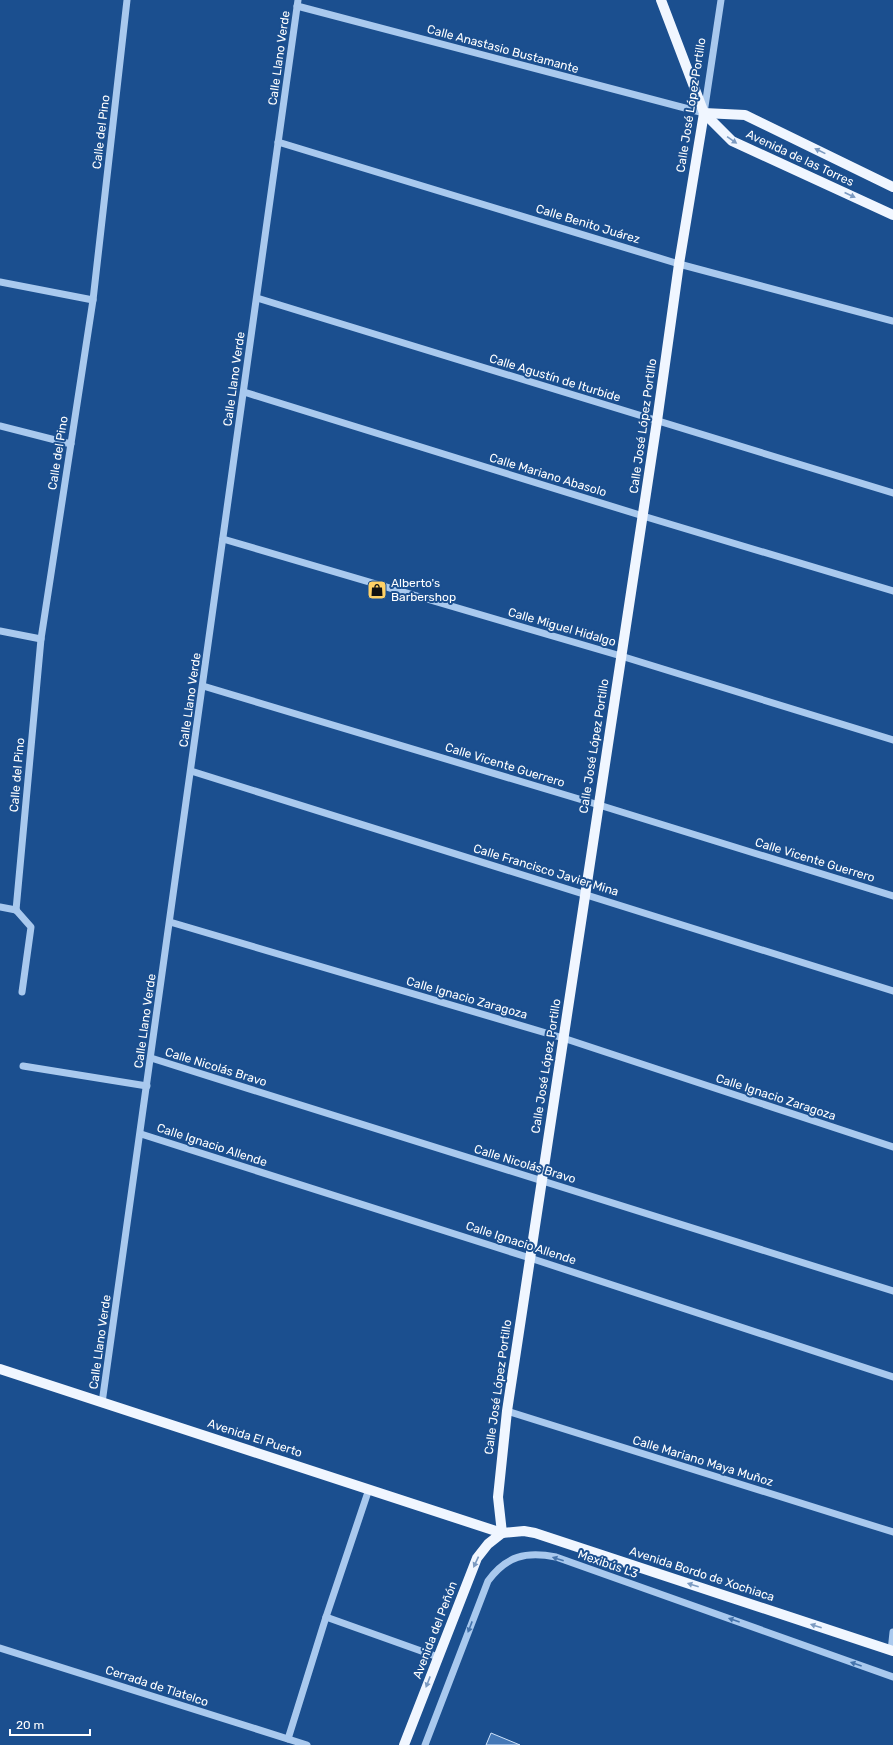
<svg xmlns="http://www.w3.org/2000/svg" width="893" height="1745" font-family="Rubik,sans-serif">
	<rect width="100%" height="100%" fill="#1b4f8f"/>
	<polygon fill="#4478b7" stroke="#cfe3fa" points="491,1733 520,1745 486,1745"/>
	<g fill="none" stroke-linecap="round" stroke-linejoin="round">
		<g stroke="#a9c9ee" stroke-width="7">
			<polyline points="297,6 704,113 721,0"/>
			<polyline points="278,142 679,264 893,321"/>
			<polyline points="0,282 93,300"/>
			<polyline points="257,298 893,493"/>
			<polyline points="244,392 643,516 893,591"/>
			<polyline points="0,426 71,444"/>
			<polyline points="223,539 621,656 893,740"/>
			<polyline points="0,631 41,639"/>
			<polyline points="203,686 599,805 893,896"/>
			<polyline points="191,771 893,991"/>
			<polyline points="0,907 16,910"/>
			<polyline points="16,910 41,639 93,300 127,0"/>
			<polyline points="16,910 31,927 22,992"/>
			<polyline points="170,922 563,1038 893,1147"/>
			<polyline points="151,1058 893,1291"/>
			<polyline points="23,1066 147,1086"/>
			<polyline points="141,1134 530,1258 893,1377"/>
			<polyline points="102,1403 298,0"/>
			<polyline points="507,1411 893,1532"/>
			<polyline points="326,1617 438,1657"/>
			<polyline points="0,1648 307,1745"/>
			<polyline points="891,1651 893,1632"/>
			<polyline points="288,1739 326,1617 369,1489"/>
			<path d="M425,1745L488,1581C506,1556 526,1551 556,1557L893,1677"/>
		</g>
		<g stroke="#f0f6ff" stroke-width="10">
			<polyline points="661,0 704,113 732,141 893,215"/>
			<polyline points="704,113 745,115 893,187"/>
			<polyline points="0,1369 502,1533 524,1531 535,1533 893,1651"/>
			<polyline points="502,1533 498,1497 507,1411 657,421 679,264 704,113"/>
			<polyline points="404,1745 477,1558 488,1544 502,1533"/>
		</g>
	</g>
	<defs><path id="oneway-solid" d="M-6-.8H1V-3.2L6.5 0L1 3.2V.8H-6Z"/></defs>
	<g fill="#7b9ac1">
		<use href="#oneway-solid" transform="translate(732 140) rotate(35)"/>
		<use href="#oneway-solid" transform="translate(820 151) rotate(-154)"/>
		<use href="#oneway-solid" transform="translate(850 195) rotate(25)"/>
		<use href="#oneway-solid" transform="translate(476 1562) rotate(115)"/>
		<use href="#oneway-solid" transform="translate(693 1585) rotate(-162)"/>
		<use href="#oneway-solid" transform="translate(816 1626) rotate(-162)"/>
		<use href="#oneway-solid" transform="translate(428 1682) rotate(111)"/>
	</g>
	<g fill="#4674ac">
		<use href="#oneway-solid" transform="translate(558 1559) rotate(-162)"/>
		<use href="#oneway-solid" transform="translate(734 1620) rotate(-161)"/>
		<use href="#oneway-solid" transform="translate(470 1627) rotate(111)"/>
		<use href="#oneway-solid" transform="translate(856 1664) rotate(-161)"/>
	</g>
	<defs>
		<g id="shop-square" transform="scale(1)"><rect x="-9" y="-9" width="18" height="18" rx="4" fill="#ffd166" stroke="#1b4f8f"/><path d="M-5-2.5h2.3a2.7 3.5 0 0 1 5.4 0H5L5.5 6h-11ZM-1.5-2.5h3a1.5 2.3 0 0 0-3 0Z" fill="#111"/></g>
	</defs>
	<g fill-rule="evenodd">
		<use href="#shop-square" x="377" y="590"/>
	</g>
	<g text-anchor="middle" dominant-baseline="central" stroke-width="4" stroke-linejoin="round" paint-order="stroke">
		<g font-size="12" fill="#fff" stroke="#1b4f8f">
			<text transform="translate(503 49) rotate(15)">Calle Anastasio Bustamante</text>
			<text transform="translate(279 58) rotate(-82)">Calle Llano Verde</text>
			<text transform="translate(691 105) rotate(-81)">Calle José López Portillo</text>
			<text transform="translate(101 132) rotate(-83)">Calle del Pino</text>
			<text transform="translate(800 158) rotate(25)">Avenida de las Torres</text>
			<text transform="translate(588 224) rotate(17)">Calle Benito Juárez</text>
			<text transform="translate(555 378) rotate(17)">Calle Agustín de Iturbide</text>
			<text transform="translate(234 379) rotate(-82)">Calle Llano Verde</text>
			<text transform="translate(643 426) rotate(-82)">Calle José López Portillo</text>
			<text transform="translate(58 453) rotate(-81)">Calle del Pino</text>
			<text transform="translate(548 475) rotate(17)">Calle Mariano Abasolo</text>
			<text transform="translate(562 627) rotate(16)">Calle Miguel Hidalgo</text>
			<text transform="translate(190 700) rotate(-82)">Calle Llano Verde</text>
			<text transform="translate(594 746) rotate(-81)">Calle José López Portillo</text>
			<text transform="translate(505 765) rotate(17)">Calle Vicente Guerrero</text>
			<text transform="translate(17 775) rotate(-85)">Calle del Pino</text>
			<text transform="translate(815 860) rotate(17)">Calle Vicente Guerrero</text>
			<text transform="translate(546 870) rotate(17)">Calle Francisco Javier Mina</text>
			<text transform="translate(467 998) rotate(16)">Calle Ignacio Zaragoza</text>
			<text transform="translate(145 1021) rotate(-82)">Calle Llano Verde</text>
			<text transform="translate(546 1066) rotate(-81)">Calle José López Portillo</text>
			<text transform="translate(216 1067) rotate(17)">Calle Nicolás Bravo</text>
			<text transform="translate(776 1097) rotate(18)">Calle Ignacio Zaragoza</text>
			<text transform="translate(212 1145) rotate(18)">Calle Ignacio Allende</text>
			<text transform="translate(525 1164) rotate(17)">Calle Nicolás Bravo</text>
			<text transform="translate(521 1243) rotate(18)">Calle Ignacio Allende</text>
			<text transform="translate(100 1342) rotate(-82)">Calle Llano Verde</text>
			<text transform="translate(498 1387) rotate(-82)">Calle José López Portillo</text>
			<text transform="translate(255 1438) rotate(18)">Avenida El Puerto</text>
			<text transform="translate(703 1461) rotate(17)">Calle Mariano Maya Muñoz</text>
			<text transform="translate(608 1564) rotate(19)">Mexibús L3</text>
			<text transform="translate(702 1574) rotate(18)">Avenida Bordo de Xochiaca</text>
			<text transform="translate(435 1630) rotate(-69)">Avenida del Peñón</text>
			<text transform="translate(157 1686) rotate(18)">Cerrada de Tlatelco</text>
		</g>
		<g font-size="12" fill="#fff" stroke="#1b4f8f" text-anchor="start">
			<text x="391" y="583">Alberto's<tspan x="391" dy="14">Barbershop</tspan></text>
		</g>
	</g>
	<path d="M10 1729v6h80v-6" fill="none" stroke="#ffffff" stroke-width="2"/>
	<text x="16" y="1729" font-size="12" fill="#ffffff" stroke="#1b4f8f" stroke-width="3" paint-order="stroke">20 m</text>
</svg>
